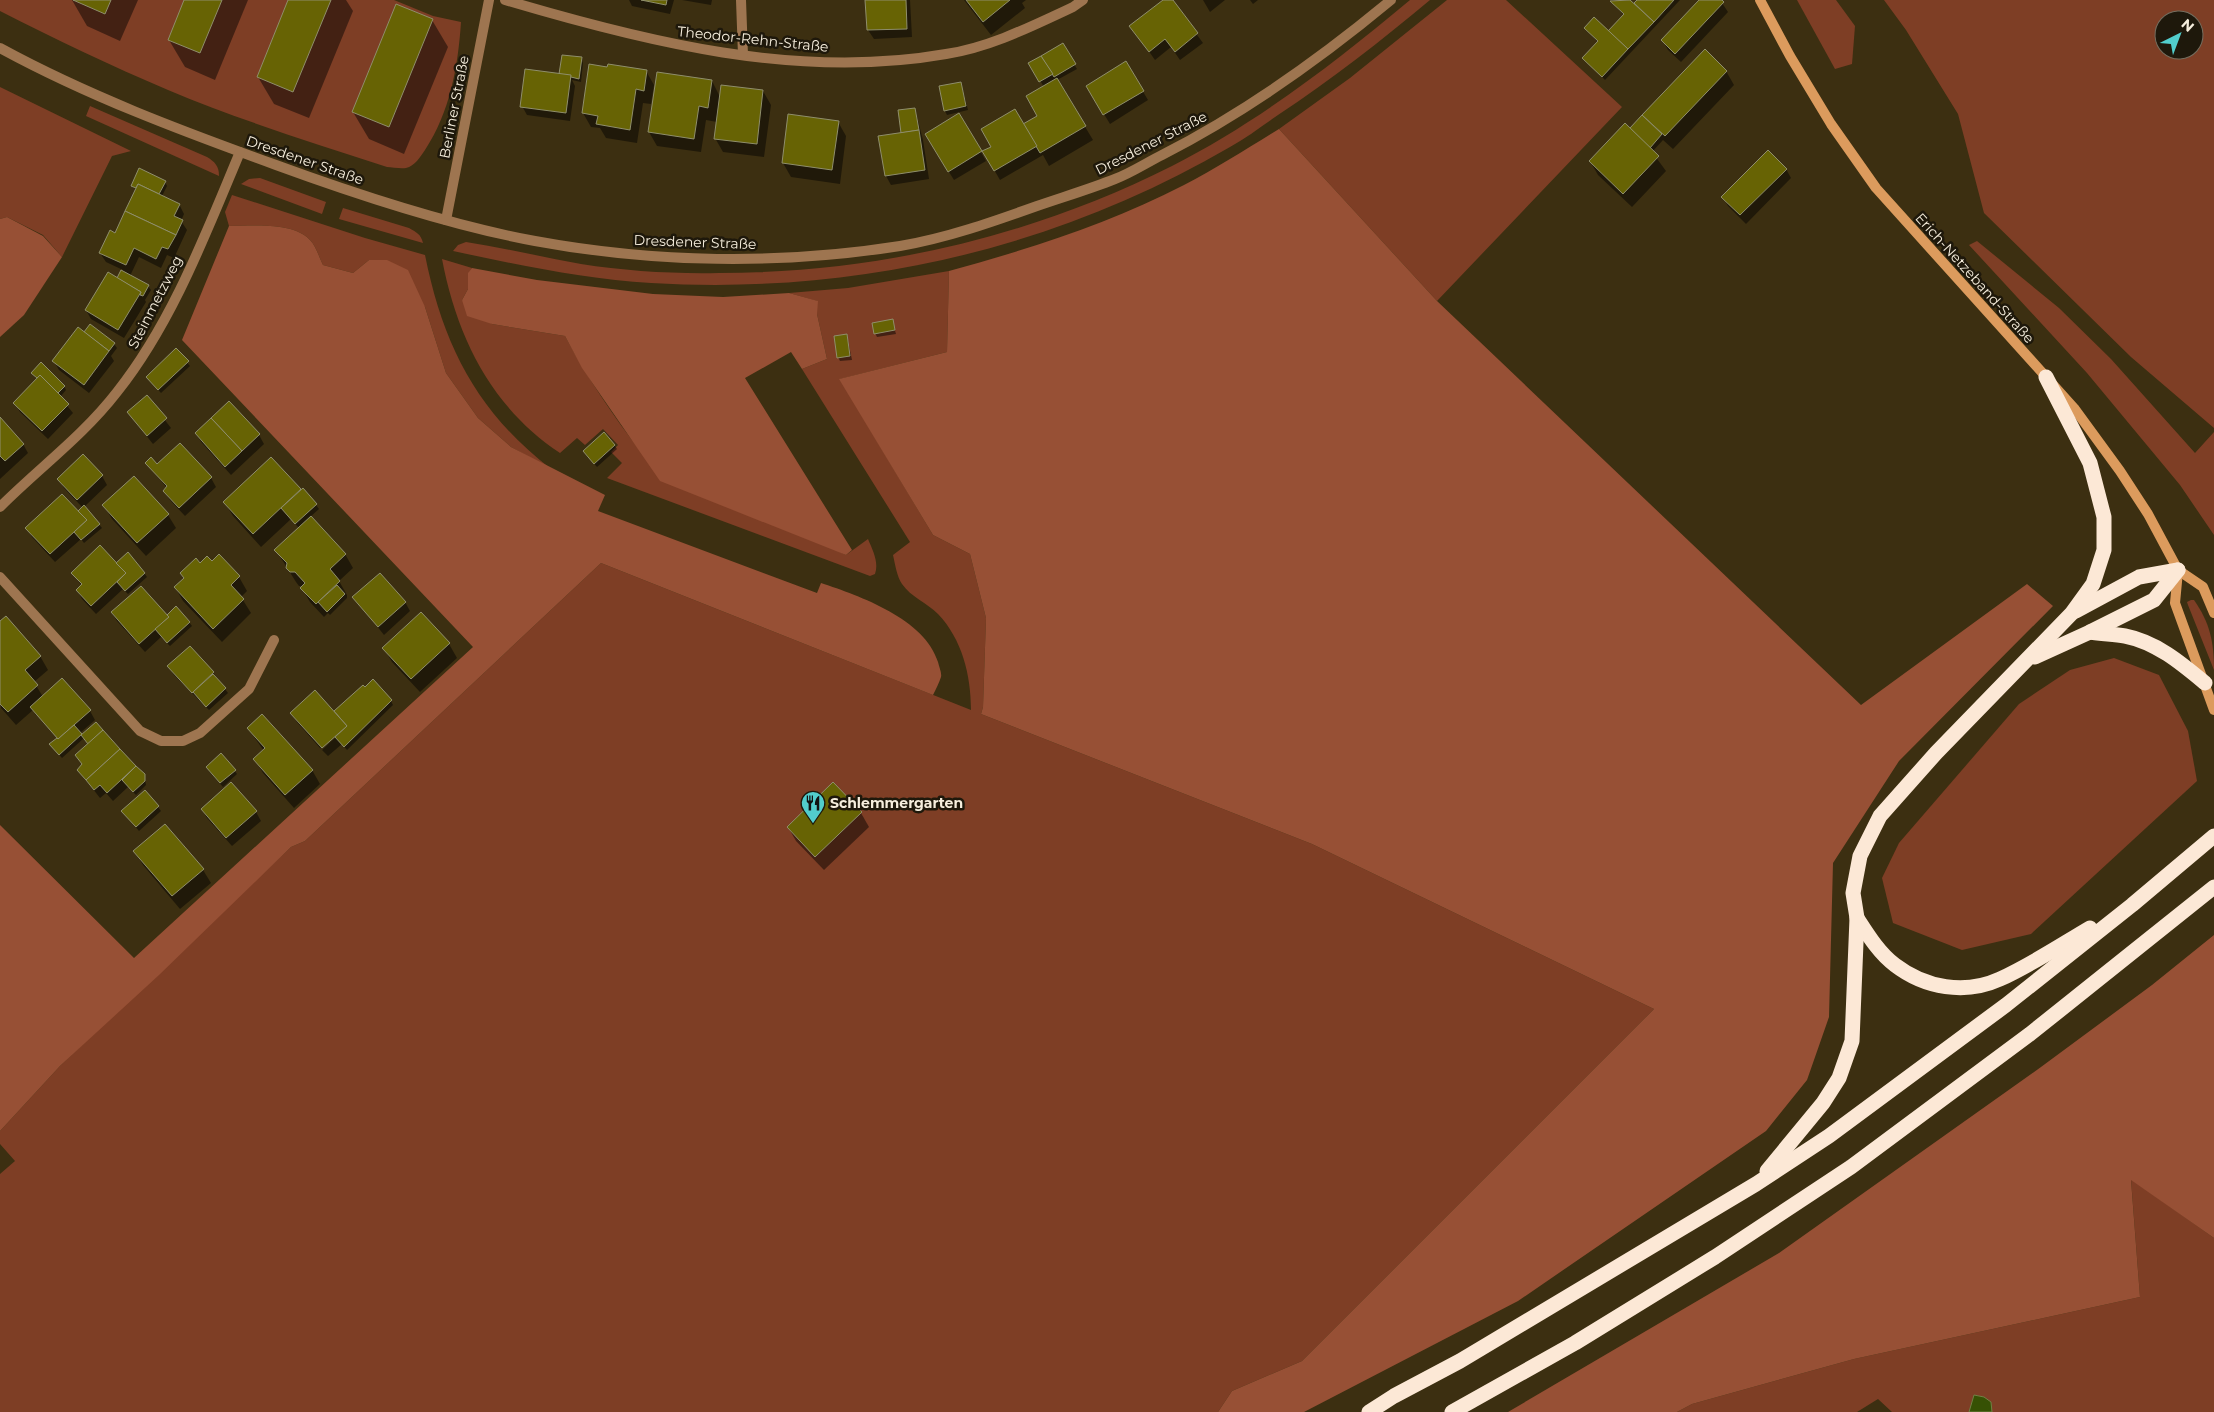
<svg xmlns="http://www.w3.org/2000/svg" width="2214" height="1412" font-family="Montserrat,sans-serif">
	<rect width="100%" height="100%" fill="#3c2f11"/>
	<g fill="#7e3e25" fill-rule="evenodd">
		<path d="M0,0H394L433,16L461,22C458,67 450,112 425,150C420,157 415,166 406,168C400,169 392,167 387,167C314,143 239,120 168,90C111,66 55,39 0,11Z"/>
		<path d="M1410,0H1430C1381,41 1331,80 1278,115C1262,126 1246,138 1230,147C1053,250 855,295 651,283C585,279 518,265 453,251L458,245L466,242C504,248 543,257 581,264C626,271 673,274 719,273C876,273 1031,237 1172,166C1258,122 1336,62 1410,0Z"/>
		<polygon points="1447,0 1506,0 1622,107 1437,301 1279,129 1350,78"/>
		<polygon points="1797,0 1836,0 1855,26 1852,64 1835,69"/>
		<path d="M1884,0H2214V428L2131,357L1984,213L1958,114L1906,30ZM2164,20H2194V50H2164Z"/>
		<polygon points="0,87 131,151 112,156 62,257 43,235 7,217 0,219"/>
		<path d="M90,106L207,157C215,162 219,166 219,176L86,116Z"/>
		<polygon points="260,178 326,202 322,214 241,184 249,179"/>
		<path d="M232,195L365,238L425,255C443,345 477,412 551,469L511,447L478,418L446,373L425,307L369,260L353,273L323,265C319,257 316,246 310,240C294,222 251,226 229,226L225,212Z"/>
		<path d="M343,208L409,228C416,232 421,234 423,243L339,219Z"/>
		<polygon points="1977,241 2059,308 2111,359 2195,453 2214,432 2214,535 2180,485 2087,373 1969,245"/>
		<path d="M442,259L472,268L468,274V289L462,300L492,324L565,336C587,377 613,416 642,453L846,555L868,539C873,551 879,562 875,574L870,576L607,478L622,463L611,452L618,445L603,429L585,445L577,438L560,453C492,408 457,338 442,259Z"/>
		<path d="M949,271L947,352L840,379L933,535L970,554L986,618L983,707L981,714L1312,844L1654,1009L1302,1361L1232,1391L1218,1412H0V1174L15,1161L0,1144V1131L60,1066L291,847L305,841L601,563L971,710C971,675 962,639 938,614C927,603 911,597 902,584C897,577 895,564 893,555L910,542L802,369L827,359L817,314V301L789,293L848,288Z"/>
		<path d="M2191,600H2194C2210,623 2214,642 2214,670L2188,605L2187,602Z"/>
		<polygon points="2114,658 2159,675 2188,731 2197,781 2031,934 1962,950 1893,923 1882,878 1899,843 2019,704 2070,670"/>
		<polygon points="2131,1179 2214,1238 2214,1412 1892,1412 1878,1399 1857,1412 1677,1412 1692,1404 1854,1359 2140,1297"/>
	</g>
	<g fill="#975035">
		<path d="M1279,129L1437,301L1861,705L2027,584L2053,606L1899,761L1833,863L1829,1017L1807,1080L1766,1131L1518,1301L1304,1412H1218L1232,1391L1302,1361L1654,1009L1312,844L981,714L983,707L986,618L970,554L933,535L839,379L947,352L949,271C1030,249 1110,223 1184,185C1217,168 1248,148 1279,129Z"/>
		<polygon points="7,217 43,236 62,257 24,315 0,337 0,219"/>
		<path d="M229,226C251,226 294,222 310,240C316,246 319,257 323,265L353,273L369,260H387L408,270L425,307L446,373L478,418L511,447L605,495L598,511L817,593L821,583C860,596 925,619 938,662C939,667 942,673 941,677C939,683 936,689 933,695L601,563L305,841L291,847L159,975L60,1066L0,1131V825L134,958L473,647L182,340Z"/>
		<polygon points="472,268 537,280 653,294 723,297 789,293 818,301 817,314 827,359 802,369 791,352 745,378 852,550 846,555 660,481 582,368 565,336 492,324 467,316 462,300 468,289 468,273"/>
		<polygon points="2214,935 2214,1238 2131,1180 2140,1297 1854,1359 1692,1404 1677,1412 1508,1412 1779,1253 2041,1067 2152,985"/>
	</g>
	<polygon fill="#365104" stroke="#708045" points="1974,1395 1984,1397 1991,1402 1992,1412 1969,1412"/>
	<g fill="#0007">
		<polygon points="72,0 138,0 120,41 87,26"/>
		<polygon points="185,0 248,0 215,80 185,67 169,40"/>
		<polygon points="289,0 346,0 353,11 309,118 274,104 258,77"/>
		<polygon points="629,0 674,0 670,14 632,6"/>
		<polygon points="682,0 712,0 711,5"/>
		<polygon points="866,0 910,0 912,37 874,39 868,30"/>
		<polygon points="964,0 1026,0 1022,3 1025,8 991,35"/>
		<polygon points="1165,0 1171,0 1203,43 1180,60 1171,47 1155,60 1131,26"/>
		<polygon points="1203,0 1225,0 1210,12"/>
		<polygon points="1250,0 1258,0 1253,4"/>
		<polygon points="1612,0 1628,0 1634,5 1638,0 1680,0 1605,80 1584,58 1598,42 1585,28 1608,32 1624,15 1614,5"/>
		<polygon points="1701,0 1720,0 1728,12 1681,62 1668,50 1663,41"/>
		<polygon points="432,20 448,47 404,154 369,139 353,112"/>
		<polygon points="1062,45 1077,69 1057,80 1093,140 1049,166 1043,155 1000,180 984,152 1039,116 1044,87 1030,64"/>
		<polygon points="1705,51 1726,71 1734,85 1673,149 1663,140 1652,152 1666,171 1632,207 1598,175 1590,161 1630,130"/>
		<polygon points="581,59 583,63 581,82 572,80 575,86 570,121 527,115 522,106"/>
		<polygon points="1126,63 1148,100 1110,124 1087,86"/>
		<polygon points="646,71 654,85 651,104 643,103 637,143 606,138 600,128 591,127 583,113"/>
		<polygon points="712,81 720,97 763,91 771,105 764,157 723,152 715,138 717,122 706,120 701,152 657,146 649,132"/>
		<polygon points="961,83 968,110 947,115 945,111"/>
		<polygon points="915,109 923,140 929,179 891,185 886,176"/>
		<polygon points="959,115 986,161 954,180 926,135"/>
		<polygon points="789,116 838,122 846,136 840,184 791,177 783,163"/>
		<polygon points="1786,169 1791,178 1746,224 1728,206 1723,197"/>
		<polygon points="140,170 165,182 167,186 162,196 179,204 184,214 181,221 187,230 174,258 167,255 161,268 139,257 130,276 148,286 151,290 145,300 146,302 124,338 91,319 86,310 121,281 119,278 123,270 106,262 100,253 116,234 136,190 132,185"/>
		<polygon points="892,320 896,334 877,337 875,333"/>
		<polygon points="90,326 114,344 117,348 111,356 114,361 89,393 59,370 54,361 84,334"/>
		<polygon points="847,335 852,360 840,361 838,357"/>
		<polygon points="176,350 190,366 161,393 147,377"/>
		<polygon points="42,364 64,386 66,390 60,397 73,413 48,439 20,412 15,403 37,380 33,373"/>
		<polygon points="147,397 171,428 153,444 128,413"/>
		<polygon points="229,403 259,435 264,444 231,475 202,443 196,434"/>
		<polygon points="0,419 23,444 28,453 0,479"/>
		<polygon points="614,445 617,449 597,467 587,455"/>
		<polygon points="83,456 102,476 107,485 84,507 102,528 84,543 81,539 55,562 32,537 27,528 78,513 83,508 64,488 59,479"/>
		<polygon points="271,459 316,505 319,509 310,517 345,554 353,568 339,581 347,595 347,598 330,615 328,613 324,617 310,602 302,588 305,586 299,586 296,582 276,550 299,528 291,519 261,547 233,516 225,503"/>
		<polygon points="147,463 211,478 216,487 185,516 170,500 164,491 167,488"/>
		<polygon points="104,505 168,515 176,528 146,556 112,519"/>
		<polygon points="219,556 239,577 247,591 241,597 251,613 222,642 183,601 175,587 200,564 212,563"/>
		<polygon points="116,564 144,573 147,577 128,594 123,589 96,614 82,599 77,590 82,586 73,573"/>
		<polygon points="354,597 405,602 410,611 384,635"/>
		<polygon points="112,613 167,617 189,622 192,626 170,646 161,637 145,652 117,621"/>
		<polygon points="0,623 40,656 48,670 34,682 43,697 90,711 95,720 80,733 82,736 96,723 144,775 146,785 136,795 128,787 113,801 106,793 100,798 78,770 83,765 89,744 84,738 62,758 51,745 62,741 37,714 36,715 33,710 16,725 1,708"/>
		<polygon points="449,644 457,658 420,692 392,662 384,648"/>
		<polygon points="190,647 213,673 228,693 209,710 174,675 169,667"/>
		<polygon points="391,701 393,705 347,750 342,744 328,756 322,750 336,737 336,734 320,748 297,722 292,713 338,717"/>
		<polygon points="248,728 312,770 320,784 294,808 263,773 255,759 264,751"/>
		<polygon points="234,770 237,774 223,787 209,771"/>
		<polygon points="158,807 161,811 139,831 122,811"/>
		<polygon points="202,809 256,812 261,821 232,846 207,818"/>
		<polygon points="861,813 869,827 824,870 796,841 788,827"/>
		<polygon points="135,852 203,870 211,883 180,909 143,865"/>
	</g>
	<g fill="#676304" stroke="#8f8e6c">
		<polygon points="73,0 111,0 105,14"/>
		<polygon points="184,0 222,0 200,53 168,40"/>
		<polygon points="288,0 331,0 293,92 257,77"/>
		<polygon points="641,0 667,0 666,5"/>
		<polygon points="865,0 906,0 907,29 867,30"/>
		<polygon points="966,0 1010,0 983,22"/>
		<polygon points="1163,0 1173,0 1198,33 1175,52 1165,39 1149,52 1129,26"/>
		<polygon points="1630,0 1654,22 1628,49 1608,31 1624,14 1610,1"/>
		<polygon points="1637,0 1674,0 1654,22 1634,3"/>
		<polygon points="1699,0 1722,0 1724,2 1675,54 1661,40"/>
		<polygon points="396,4 433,19 389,127 352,112"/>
		<polygon points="1594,17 1628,49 1602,77 1582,58 1598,41 1584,28"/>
		<polygon points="1063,43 1076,64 1054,77 1041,56"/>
		<polygon points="1705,49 1727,71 1665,136 1642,115"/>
		<polygon points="562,55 582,57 579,79 559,74"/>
		<polygon points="1041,56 1053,74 1039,82 1028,63"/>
		<polygon points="1126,61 1144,91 1103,115 1086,86"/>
		<polygon points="589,64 607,67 608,64 647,70 644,91 636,89 630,130 596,124 598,116 582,113"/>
		<polygon points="525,69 571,75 566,113 520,107"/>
		<polygon points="657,72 712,80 708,108 699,106 694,139 648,132"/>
		<polygon points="1057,78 1086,126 1040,153 1023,124 1037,116 1026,96"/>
		<polygon points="961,82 966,106 944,111 939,86"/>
		<polygon points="721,85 763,90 757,144 714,139"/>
		<polygon points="915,108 919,130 901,133 898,110"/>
		<polygon points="1015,109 1037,146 994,171 982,151 991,147 981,129"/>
		<polygon points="959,113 982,151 948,172 925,134"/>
		<polygon points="788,114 839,121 832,170 782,163"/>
		<polygon points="1642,115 1662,134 1650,148 1630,128"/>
		<polygon points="1625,123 1659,156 1623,194 1589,161"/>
		<polygon points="919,130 925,170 885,176 878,136"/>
		<polygon points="1768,150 1787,169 1740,215 1721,197"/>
		<polygon points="139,168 166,181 159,194 138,184 136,188 131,186"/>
		<polygon points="138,184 180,204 174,216 183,220 176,235 125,211"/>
		<polygon points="125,211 176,235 168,249 162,247 156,259 134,248 126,265 99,253 110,230 115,233"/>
		<polygon points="121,270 149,285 143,296 140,295 141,292 117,278"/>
		<polygon points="108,272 141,292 118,330 85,310"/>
		<polygon points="893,319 895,330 874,334 872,323"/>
		<polygon points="90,324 115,343 109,351 84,332"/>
		<polygon points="78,327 109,351 84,385 52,361"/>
		<polygon points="847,334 850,356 837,358 834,336"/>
		<polygon points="176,348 189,361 158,390 146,377"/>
		<polygon points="41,362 65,386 58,393 40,375 37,378 31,373"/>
		<polygon points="40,375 69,404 42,431 13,403"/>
		<polygon points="147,395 167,418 147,436 127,412"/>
		<polygon points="229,401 260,434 242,451 211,418"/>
		<polygon points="0,417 24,444 5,461 0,456"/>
		<polygon points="211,418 242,451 225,467 195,433"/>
		<polygon points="604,432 615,445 594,464 583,451"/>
		<polygon points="180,443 212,477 179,508 163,491 167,486 145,463 151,457 157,464"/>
		<polygon points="83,454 103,475 77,500 57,479"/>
		<polygon points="271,457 301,489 253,534 223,502"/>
		<polygon points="134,476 169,514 137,543 102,505"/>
		<polygon points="303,488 317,504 295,524 281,508"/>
		<polygon points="62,494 87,520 50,554 25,528"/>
		<polygon points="84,505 100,524 81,540 74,532 87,520 78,511"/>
		<polygon points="311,516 346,554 330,569 340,581 316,604 300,588 305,583 295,572 290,572 286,568 287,563 274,550"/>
		<polygon points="100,545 126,573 91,606 76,590 82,584 71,573"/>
		<polygon points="128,552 145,573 125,591 117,582 126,573 116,563"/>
		<polygon points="219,554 240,576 231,585 244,599 213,629 174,587 184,578 180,573 196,558 200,563 207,556 212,561"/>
		<polygon points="380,573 406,602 378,627 352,597"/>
		<polygon points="337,585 345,594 327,612 318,602"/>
		<polygon points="141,586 169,617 139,644 111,612"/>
		<polygon points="176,606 190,622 167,643 155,629 169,617 167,615"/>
		<polygon points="421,612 450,643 411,679 382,648"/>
		<polygon points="6,616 41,656 25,670 38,685 8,712 0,704 0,621"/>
		<polygon points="190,646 214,672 192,693 167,666"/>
		<polygon points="213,674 226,688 206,707 193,692"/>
		<polygon points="62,678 91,710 58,739 30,707"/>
		<polygon points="373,679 392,700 344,747 335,737 347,726 334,711 363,685 365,687"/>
		<polygon points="315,690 347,726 322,748 290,713"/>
		<polygon points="262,714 313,770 285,795 253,759 265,748 247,728"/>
		<polygon points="96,722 103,730 88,744 81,735"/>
		<polygon points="74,725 82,734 59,755 49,744 57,738 58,739"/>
		<polygon points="103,730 120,749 86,780 77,770 82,764 75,755"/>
		<polygon points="120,749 136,766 107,793 100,785 94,790 86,780"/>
		<polygon points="221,753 236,770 220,783 206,767"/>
		<polygon points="136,766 145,774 145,781 133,792 122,780"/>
		<polygon points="231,782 257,811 226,838 201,809"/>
		<polygon points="833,782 862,812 815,857 787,827"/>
		<polygon points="145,790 159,806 136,827 121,811"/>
		<polygon points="165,824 204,869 172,896 133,851"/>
	</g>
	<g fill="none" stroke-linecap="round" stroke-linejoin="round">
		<g stroke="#9e7550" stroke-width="10">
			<path d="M505,0C646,42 798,80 946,54C991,47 1032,26 1073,7L1083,0"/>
			<polyline points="741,0 743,55"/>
			<path d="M0,48C88,96 182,131 276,165C358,195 448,225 535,241C654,263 780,265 900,246C947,238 992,222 1037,206C1063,197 1090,189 1115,179C1131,173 1146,163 1162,155C1244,113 1320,59 1391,0"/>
			<polyline points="446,220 489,0"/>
			<path d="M0,507C39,468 83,436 117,392C172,323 206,233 240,152"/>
			<polyline points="0,577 140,731 161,741 183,741 200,733 249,689 274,640"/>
		</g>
		<g stroke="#dc9b5d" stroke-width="10">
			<polyline points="1760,0 1790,56 1831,124 1876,188 2074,408 2120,471 2148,514 2178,570 2203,587 2214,613"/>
			<polyline points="2178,571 2175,603 2214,710"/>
		</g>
		<g stroke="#fce8d6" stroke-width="15">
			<polyline points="2076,611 2139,577 2178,570"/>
			<path d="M2090,632C2102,634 2114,634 2125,636C2156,642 2181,663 2205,683"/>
			<polyline points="2035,657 2090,632 2154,600 2178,570"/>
			<path d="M1857,918C1868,935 1879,953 1895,965C1925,988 1965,995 2000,979C2031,965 2061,945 2090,928"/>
			<polyline points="1767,1171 1823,1103 1839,1078 1852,1041 1857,918 1853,893 1860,856 1880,816 1936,753 2072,613 2093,584 2104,550 2104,517 2090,463 2046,377"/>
			<polyline points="1369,1412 1394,1396 1460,1361 1756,1184 1829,1136 2006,1005 2132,905 2214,836"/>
			<polyline points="1452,1412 1575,1343 1715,1257 1851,1167 2030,1034 2214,887"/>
		</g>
	</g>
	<defs>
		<g id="restaurant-pin" transform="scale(1.25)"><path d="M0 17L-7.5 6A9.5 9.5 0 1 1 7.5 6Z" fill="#52cdcc" stroke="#1e180b"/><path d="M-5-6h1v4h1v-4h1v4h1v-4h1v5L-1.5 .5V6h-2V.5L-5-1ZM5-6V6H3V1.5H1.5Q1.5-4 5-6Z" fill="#111"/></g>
	</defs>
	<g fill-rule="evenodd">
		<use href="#restaurant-pin" x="813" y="803"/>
	</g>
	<g text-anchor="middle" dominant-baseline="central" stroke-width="5" stroke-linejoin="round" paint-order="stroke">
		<g font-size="14" fill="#f6eedd" stroke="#1e180b">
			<text transform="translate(753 39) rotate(6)">Theodor-Rehn-Straße</text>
			<text transform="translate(454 107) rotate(-79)">Berliner Straße</text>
			<text transform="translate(1151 143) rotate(-27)">Dresdener Straße</text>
			<text transform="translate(305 160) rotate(19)">Dresdener Straße</text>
			<text transform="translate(695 242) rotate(2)">Dresdener Straße</text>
			<text transform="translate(1975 278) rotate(48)">Erich-Netzeband-Straße</text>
			<text transform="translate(155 302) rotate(-63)">Steinmetzweg</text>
		</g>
		<g font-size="14" font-weight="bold" fill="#f6eedd" stroke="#1e180b" text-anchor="start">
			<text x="830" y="803">Schlemmergarten</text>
		</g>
	</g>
	<g transform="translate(2179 35) rotate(42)"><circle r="24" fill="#1e180b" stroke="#746e5f"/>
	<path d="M0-4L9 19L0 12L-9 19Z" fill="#52cdcc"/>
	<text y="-8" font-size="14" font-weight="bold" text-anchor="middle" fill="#f6eedd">N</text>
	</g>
</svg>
